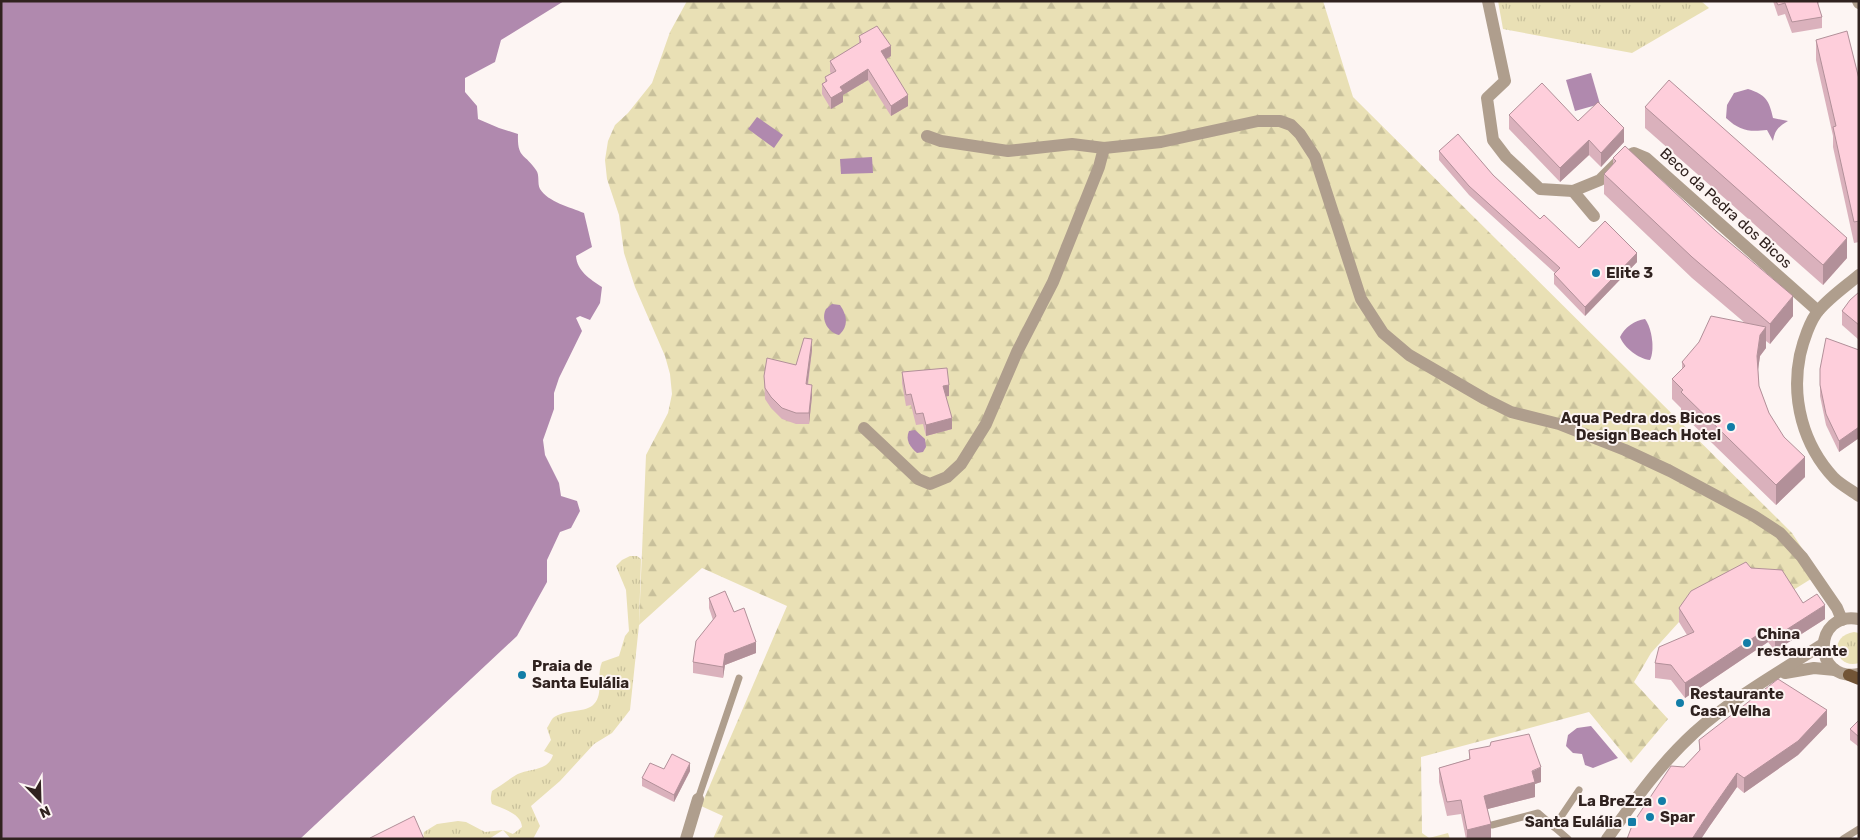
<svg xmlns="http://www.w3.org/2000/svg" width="1860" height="840" font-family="Rubik,sans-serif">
	<defs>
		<pattern id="grass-tufts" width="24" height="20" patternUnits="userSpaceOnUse" patternTransform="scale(1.25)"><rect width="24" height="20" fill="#e9e0b5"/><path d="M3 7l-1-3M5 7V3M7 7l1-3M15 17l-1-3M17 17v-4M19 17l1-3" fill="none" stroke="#c8c09b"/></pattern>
		<pattern id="forest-firs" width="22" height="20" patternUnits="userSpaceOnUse" patternTransform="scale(1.25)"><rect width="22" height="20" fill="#e9e0b5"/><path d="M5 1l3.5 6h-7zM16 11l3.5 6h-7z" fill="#c8c09b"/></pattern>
	</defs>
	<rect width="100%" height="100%" fill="#fdf5f3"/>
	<g fill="url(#grass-tufts)">
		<polygon points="1498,1 1701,1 1709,8 1632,53 1503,29"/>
		<path d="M630,556H637L641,559L639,625L630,710L612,733L594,744L560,781L531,806L540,826L533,839H511L503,830L489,839H423L424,832L437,824L458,821L466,822L485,832L503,830L513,834L522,827C521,813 503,809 492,804C490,799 491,796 492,791C500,786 508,780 516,775C528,768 548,772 553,755L544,751L551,740L547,728C549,725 551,720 553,718C564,709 587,713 594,704C604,693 596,676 602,662L619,656L625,636L629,631L626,590L616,566L622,560Z"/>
		<path d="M1854,632L1859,633V663C1835,670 1827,636 1854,632Z"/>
	</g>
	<polygon fill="url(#forest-firs)" points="687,1 1323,1 1353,97 1792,533 1819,574 1790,592 1691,605 1679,622 1651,653 1634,682 1668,719 1631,763 1589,712 1421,757 1422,833 1429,838 1448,833 1450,839 713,839 723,816 701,806 787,606 702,568 639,625 646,455 668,413 672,394 670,374 665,356 635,287 624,253 619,215 607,179 605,160 608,141 615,125 628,113 652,83 670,32"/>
	<g fill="#b089ae">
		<path d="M1,1H564L501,40L495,62L465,78V92L477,106L478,119L499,128L518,134C517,159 525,153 536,170C540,175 537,183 540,189C548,202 570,207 584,213L592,247L576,256C577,271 590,279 602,287L600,303L590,320L580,316L576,318L582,331L559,378L554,393V409L543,440L545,455L559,483L561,496L577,501L580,511L571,528L560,532L547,560V582L517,636L300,839H1Z"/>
		<polygon points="1591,73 1600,104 1575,111 1566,80"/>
		<path d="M1748,89C1766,95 1769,100 1773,118L1788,121C1778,127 1775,130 1773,141L1767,130C1749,132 1740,131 1726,118L1727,105L1734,93Z"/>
		<polygon points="757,117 783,135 774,148 748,129"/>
		<polygon points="872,157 873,173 841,174 840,159"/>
		<path d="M832,304L840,305C847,315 849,326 839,335C829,333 820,320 826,309C826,309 832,304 832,304Z"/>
		<path d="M1645,319C1652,328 1655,350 1650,360C1639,359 1624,348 1620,337C1624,328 1635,320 1645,319Z"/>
		<path d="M915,430L925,439L926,447L923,452L917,453C910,447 905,440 909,431Z"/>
		<polygon points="1591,726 1618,758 1593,768 1585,765 1582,754 1573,753 1566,746 1568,735 1577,728"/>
	</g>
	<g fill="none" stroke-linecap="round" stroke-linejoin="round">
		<g stroke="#af9e8d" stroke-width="7">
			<polyline points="698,799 739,678"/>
			<polyline points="1492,825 1538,813 1568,839"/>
			<polyline points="1554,827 1579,790"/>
			<polyline points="1843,839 1859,829"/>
		</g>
		<g stroke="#af9e8d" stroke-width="12">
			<polyline points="1488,1 1505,81 1487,98 1493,140 1506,157 1540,189 1573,191 1600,180 1621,159 1634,153 1646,158 1818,311"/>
			<polyline points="1858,1 1859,3"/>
			<polyline points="927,136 941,141 1008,151 1072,144 1104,148 1161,142 1258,121 1280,121 1291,125 1300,134 1315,157 1361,299 1383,333 1409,355 1485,399 1511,412 1559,424 1625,450 1670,471 1754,516 1780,533 1802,557 1837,608 1842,620"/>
			<polyline points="1573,191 1594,216"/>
			<path d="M1859,275C1846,286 1830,297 1819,310C1810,320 1803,342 1800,355C1791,399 1803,445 1834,478C1841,485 1851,490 1859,496"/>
			<polyline points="864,428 918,479 930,484 947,477 961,464 986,424 1017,352 1053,282 1099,167 1104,148"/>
			<polyline points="686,839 698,799"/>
		</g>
		<g stroke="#af9e8d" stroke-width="12">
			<path d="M1859,619C1813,610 1811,682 1859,674"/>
			<polyline points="1785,673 1814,668 1835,670"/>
			<path d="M1607,839C1634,801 1660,764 1694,733C1731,699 1781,671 1823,644"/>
		</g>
		<polyline stroke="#725436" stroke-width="12" points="1849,675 1859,679"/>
	</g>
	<g fill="#dab1bc">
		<polygon points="1773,1 1819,1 1818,5 1822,17 1822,28 1792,33 1785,14 1778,16"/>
		<polygon points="859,36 891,56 886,59 908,106 891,116 868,80 843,95 843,102 831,109 822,94 822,84 825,82 825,77 831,73 830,72 830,61 859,43"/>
		<polygon points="1816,40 1859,79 1859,242 1854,243 1833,147 1833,136 1816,60"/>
		<polygon points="1645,107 1847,258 1823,285 1645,128"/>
		<polygon points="1509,115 1578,121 1624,142 1601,167 1589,155 1560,182 1509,129"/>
		<polygon points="1439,151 1493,175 1540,219 1579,248 1637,262 1585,316 1554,284 1554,274 1555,273 1469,195 1439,160"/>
		<polygon points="1613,158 1793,316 1770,344 1766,341 1766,348 1760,356 1758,369 1759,386 1769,413 1805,477 1776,505 1681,413 1681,408 1672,399 1672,379 1682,369 1682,362 1745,323 1692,278 1604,194 1604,174 1613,165"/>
		<polygon points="1859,292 1859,340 1842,325 1842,311"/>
		<polygon points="812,350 808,385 812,396 809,424 796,424 782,419 771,408 765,399 764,376 796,365"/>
		<polygon points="1859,350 1859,438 1839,452 1826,425 1820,396 1820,369"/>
		<polygon points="902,372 949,396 946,396 952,429 926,436 923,424 916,425 911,405 906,406 902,383"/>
		<polygon points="709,598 734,612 756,653 725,665 723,678 693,673 693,662 713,620 709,608"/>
		<polygon points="1803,603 1825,619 1775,651 1768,642 1685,698 1671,680 1655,678 1655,663 1687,635 1679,622 1679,608"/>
		<polygon points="1859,720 1859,747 1850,740 1850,729"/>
		<polygon points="1827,725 1798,755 1744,793 1737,787 1709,827 1701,839 1627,839 1684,767 1699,751 1699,740"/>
		<polygon points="1469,750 1541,782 1535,784 1535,797 1487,809 1491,838 1466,839 1461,814 1447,816 1439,782 1439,768 1469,759"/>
		<polygon points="690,771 674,802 642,786 642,778"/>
	</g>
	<g fill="#b29099">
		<polygon points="891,46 891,56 881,62 881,51"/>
		<polygon points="868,69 868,80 843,95 843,102 831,109 831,98 840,87"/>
		<polygon points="908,95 908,106 891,116 891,106"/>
		<polygon points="1624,128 1624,142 1601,167 1601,153"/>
		<polygon points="1589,140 1589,155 1560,182 1560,168"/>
		<polygon points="1847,238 1847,258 1823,285 1823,265"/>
		<polygon points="1637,253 1637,262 1585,316 1585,307"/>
		<polygon points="1793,296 1793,316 1770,344 1770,324"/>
		<polygon points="1766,327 1766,348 1760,356 1757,377 1757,356 1760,335"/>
		<polygon points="812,339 812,350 806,395 806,384"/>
		<polygon points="812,385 812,396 809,424 809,413"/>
		<polygon points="949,385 949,396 943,397 943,386"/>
		<polygon points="952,418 952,429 926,436 926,425"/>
		<polygon points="1859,427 1859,438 1839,452 1839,441"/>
		<polygon points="1805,457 1805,477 1776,505 1776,485"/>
		<polygon points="1825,605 1825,619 1775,651 1775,637"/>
		<polygon points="1768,628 1768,642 1685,698 1685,683"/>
		<polygon points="756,642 756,653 725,665 723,678 723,667 725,654"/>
		<polygon points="1827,710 1827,725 1798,755 1744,793 1744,778"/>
		<polygon points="690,763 690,771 674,802 674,795"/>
		<polygon points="1541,767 1541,782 1535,784 1535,797 1484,810 1484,796"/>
		<polygon points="1737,773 1737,787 1709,827 1701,839 1692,839 1709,813"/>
		<polygon points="1491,824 1491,838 1467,839 1467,830"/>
	</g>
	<g fill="#fecedb" stroke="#b29099">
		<polygon points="1776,1 1817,1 1822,17 1792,22 1785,3 1778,5"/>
		<polygon points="877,26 891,46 881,51 908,95 891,106 868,69 840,87 843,91 831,98 822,84 827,81 825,77 836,71 830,61 861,42 859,36"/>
		<polygon points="1847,31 1859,79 1859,221 1854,222 1833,127 1836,126 1816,40"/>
		<polygon points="1669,80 1847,238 1823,265 1645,107"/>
		<polygon points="1542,83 1578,121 1598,102 1624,128 1601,153 1589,140 1560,168 1509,115"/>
		<polygon points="1458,134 1493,175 1540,219 1544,215 1579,248 1605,221 1637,253 1585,307 1554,274 1560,268 1469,186 1439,151"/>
		<polygon points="1625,146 1716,231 1793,296 1770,324 1692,257 1604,174 1616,161 1613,158"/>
		<polygon points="1859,292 1859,325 1842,311 1850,300"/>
		<polygon points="1711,316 1766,327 1760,335 1757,356 1759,386 1769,413 1784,437 1805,457 1776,485 1681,392 1683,390 1672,379 1685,366 1682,362 1699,342"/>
		<polygon points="804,338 812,339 806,384 812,385 809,413 796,413 782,408 771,397 765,388 764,376 767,358 796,365"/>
		<polygon points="1826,338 1859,350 1859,427 1839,441 1826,414 1820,385 1820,369"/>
		<polygon points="947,368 949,385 943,386 952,418 926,425 923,413 916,414 911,394 906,395 902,372"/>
		<polygon points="1746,562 1751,568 1782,570 1803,603 1817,594 1825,605 1775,637 1768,628 1685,683 1671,665 1655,663 1659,647 1694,632 1679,608 1691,591"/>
		<polygon points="725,591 734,612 744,608 756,642 725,654 723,667 693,662 696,641 716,616 709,598"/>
		<polygon points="1778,679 1827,710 1798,741 1744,778 1737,773 1709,813 1692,839 1627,839 1633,823 1671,766 1684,767 1700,750 1699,740"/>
		<polygon points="1859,720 1859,737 1850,729"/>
		<polygon points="1529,734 1541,767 1532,771 1535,782 1484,796 1491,824 1467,830 1461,800 1447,802 1439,768 1470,759 1469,750 1490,746 1491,742"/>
		<polygon points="672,754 690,763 674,795 642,778 650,763 664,769"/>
		<polygon points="414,816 424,839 370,839 370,838"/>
	</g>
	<g fill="#127da7" stroke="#fdf5f3" stroke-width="2">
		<circle cx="1596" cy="273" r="5"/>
		<circle cx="1731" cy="427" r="5"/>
		<circle cx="1747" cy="643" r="5"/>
		<circle cx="522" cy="675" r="5"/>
		<circle cx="1680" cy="703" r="5"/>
		<circle cx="1662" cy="801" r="5"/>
		<circle cx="1650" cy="817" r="5"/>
		<rect x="1627" y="817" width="10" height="10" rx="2.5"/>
	</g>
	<g text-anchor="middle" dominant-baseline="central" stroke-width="4" stroke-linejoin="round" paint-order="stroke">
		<g font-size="15" fill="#30221f" stroke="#fdf5f3">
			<text transform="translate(1726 208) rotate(42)">Beco da Pedra dos Bicos</text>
		</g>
		<g font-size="15" font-weight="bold" fill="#30221f" stroke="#fdf5f3" text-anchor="start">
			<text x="1606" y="273">Elite 3</text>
			<text x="1721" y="418" text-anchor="end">Aqua Pedra dos Bicos<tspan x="1721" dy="17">Design Beach Hotel</tspan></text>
			<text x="1757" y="634">China<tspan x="1757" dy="17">restaurante</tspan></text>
			<text x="532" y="666">Praia de<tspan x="532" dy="17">Santa Eulália</tspan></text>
			<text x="1690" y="694">Restaurante<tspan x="1690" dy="17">Casa Velha</tspan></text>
			<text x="1652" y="801" text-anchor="end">La BreZza</text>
			<text x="1660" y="817">Spar</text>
			<text x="1622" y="822" text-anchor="end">Santa Eulália</text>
		</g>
	</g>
	<rect width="1860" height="840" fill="none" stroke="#30221f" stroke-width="5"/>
	<g transform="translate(40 800) rotate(157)" stroke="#fdf5f3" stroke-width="4" paint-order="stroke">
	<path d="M0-4L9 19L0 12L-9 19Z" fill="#30221f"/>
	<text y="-8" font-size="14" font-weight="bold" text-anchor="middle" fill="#30221f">N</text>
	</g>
</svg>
